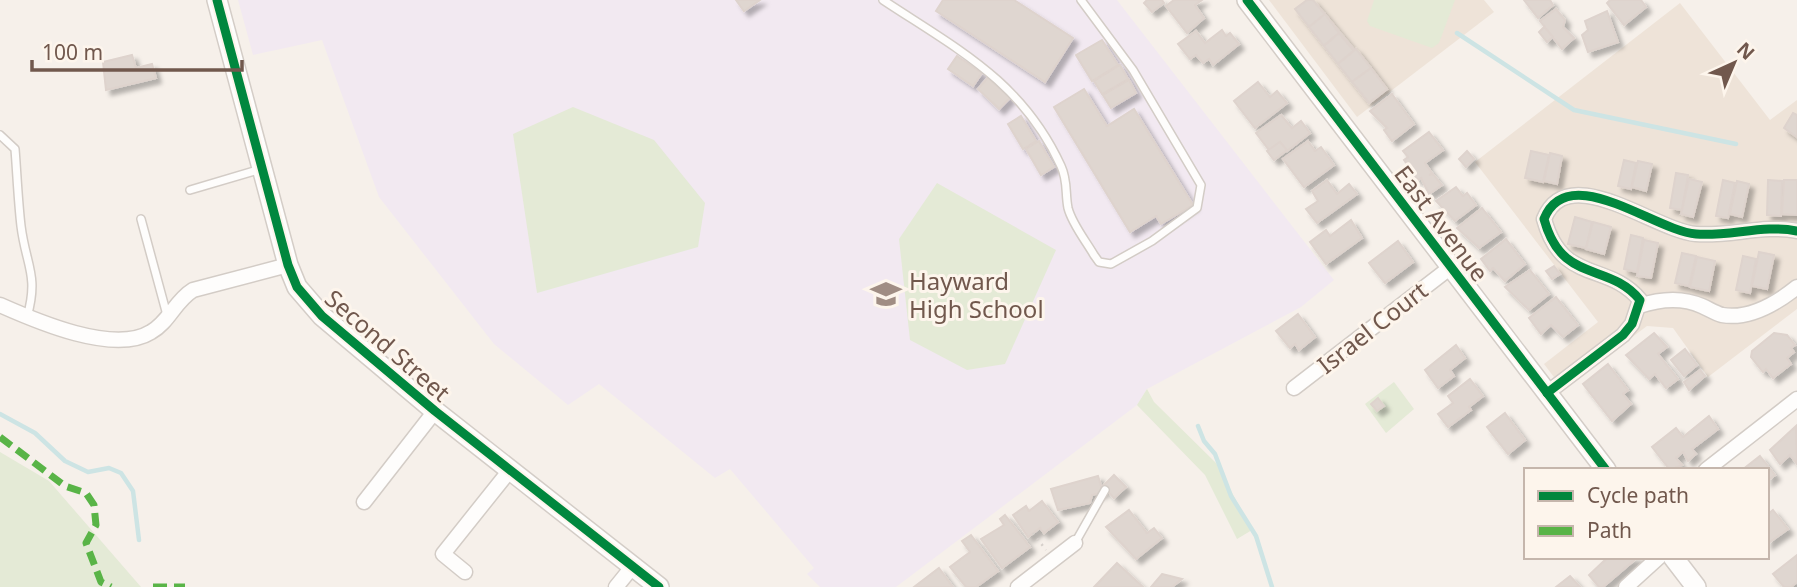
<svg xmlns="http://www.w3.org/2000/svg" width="1797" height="587" font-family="'Noto Sans',sans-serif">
	<defs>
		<filter id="shadow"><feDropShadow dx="5" dy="5" stdDeviation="2" flood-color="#0004"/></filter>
	</defs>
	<rect width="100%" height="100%" fill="#f6f0ea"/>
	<g fill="#eee3d8">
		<polygon points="1269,0 1484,0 1494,12 1357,117"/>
		<polygon points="1680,3 1770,120 1797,100 1797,309 1708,377 1673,328 1647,326 1563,389 1544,364 1598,322 1475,162"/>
	</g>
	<polygon fill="#f2e9f1" points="238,0 1117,0 1334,280 1301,307 1147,389 1137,405 896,587 820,587 807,574 814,568 730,469 715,478 599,384 568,405 494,344 379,197 322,40 253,55"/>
	<g fill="#e4ead6">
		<polygon points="1374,0 1455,0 1439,43 1432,48 1370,26 1367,21"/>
		<polygon points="573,107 654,140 705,203 698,247 537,293 513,134"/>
		<polygon points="937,183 1056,250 1005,364 967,370 910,340 899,239"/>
		<polygon points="1394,382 1414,409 1386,433 1365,404"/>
		<polygon points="1147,389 1154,402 1216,463 1252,530 1237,539 1205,475 1137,405"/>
		<polygon points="0,452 49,481 141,587 0,587"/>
	</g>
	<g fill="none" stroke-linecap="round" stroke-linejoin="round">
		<g stroke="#cde4e4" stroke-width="4.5">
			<polyline points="1457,33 1574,110 1736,144"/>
			<polyline points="0,414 35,433 65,461 88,472 109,468 121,473 133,491 139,540"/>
			<polyline points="1198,426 1204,441 1215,454 1231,496 1256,536 1272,587"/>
		</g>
	</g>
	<g fill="#dfd6d0" stroke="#ded3cd" stroke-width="2" filter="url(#shadow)">
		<polygon points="736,0 760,0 744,11"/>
		<polygon points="943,0 1014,0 1073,38 1045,82 936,11"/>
		<polygon points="1147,0 1162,0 1164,3 1152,12 1144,3"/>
		<polygon points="1174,0 1202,0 1195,5 1204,18 1187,33 1166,6"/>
		<polygon points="1307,0 1313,0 1387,89 1369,103 1295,9"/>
		<polygon points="1524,0 1550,0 1553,5 1538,18"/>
		<polygon points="1610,0 1641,0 1646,7 1624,25 1607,3"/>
		<polygon points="1556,9 1565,20 1563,27 1574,38 1562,49 1540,21"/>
		<polygon points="1607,11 1618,42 1588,52 1582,35 1588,30 1585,21"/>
		<polygon points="1325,14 1339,33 1324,46 1309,27"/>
		<polygon points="1544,27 1553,37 1547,42 1539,32"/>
		<polygon points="1222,30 1226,36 1230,33 1239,44 1213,65 1209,59 1203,63 1196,55 1190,59 1178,44 1196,31 1205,43"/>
		<polygon points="1339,33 1354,51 1338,64 1324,46"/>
		<polygon points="1102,40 1118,65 1092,81 1076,55"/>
		<polygon points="1356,49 1371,68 1352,82 1338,64"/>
		<polygon points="132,55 136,68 152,64 156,78 106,90 103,62"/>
		<polygon points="957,56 982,73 973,86 948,69"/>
		<polygon points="1120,65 1128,79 1102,94 1094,81"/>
		<polygon points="1371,68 1387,89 1369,103 1352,82"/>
		<polygon points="988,77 1010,98 999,109 978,89"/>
		<polygon points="1129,80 1136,93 1111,108 1103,95"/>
		<polygon points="1258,82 1270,97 1277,91 1287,103 1255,128 1234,101"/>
		<polygon points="1084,89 1107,126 1134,109 1193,205 1161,224 1156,216 1130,232 1054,107"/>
		<polygon points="1392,94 1414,124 1392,141 1384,130 1387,128 1370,111"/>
		<polygon points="1793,113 1797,115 1797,137 1784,128"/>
		<polygon points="1281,115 1292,128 1301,121 1310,133 1287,151 1280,142 1269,150 1256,133"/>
		<polygon points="1021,116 1036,141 1023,149 1008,124"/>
		<polygon points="1429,132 1443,150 1425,163 1432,173 1429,175 1433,174 1442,185 1429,194 1421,178 1418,180 1404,160 1408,157 1403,151"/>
		<polygon points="1039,141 1054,167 1041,175 1026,149"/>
		<polygon points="1308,141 1315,151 1321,147 1334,165 1304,187 1283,159"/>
		<polygon points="1280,142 1287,150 1274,160 1267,151"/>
		<polygon points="1467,151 1474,159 1466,167 1459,159"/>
		<polygon points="1531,151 1549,155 1543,182 1525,178"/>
		<polygon points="1550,153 1562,156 1557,184 1544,181"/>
		<polygon points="1624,160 1636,163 1631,189 1618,186"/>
		<polygon points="1638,161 1652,164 1646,191 1632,187"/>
		<polygon points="1676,173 1688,175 1682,210 1670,208"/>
		<polygon points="1689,179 1702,182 1693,217 1681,214"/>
		<polygon points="1327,180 1337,194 1349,184 1357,194 1317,223 1306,209 1318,201 1312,191"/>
		<polygon points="1723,180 1735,183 1728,218 1716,216"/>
		<polygon points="1768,180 1782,181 1781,216 1767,215"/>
		<polygon points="1784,180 1797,180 1797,215 1782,214"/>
		<polygon points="1737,181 1749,184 1742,217 1730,214"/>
		<polygon points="1456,187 1463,196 1467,193 1476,205 1455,221 1436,201"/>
		<polygon points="1482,208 1501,232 1479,248 1457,228"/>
		<polygon points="1575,217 1592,222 1586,248 1568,244"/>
		<polygon points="1351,220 1362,238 1326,264 1310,242 1326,230 1330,236"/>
		<polygon points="1593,222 1611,227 1604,254 1586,249"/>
		<polygon points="1631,235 1643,238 1637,272 1624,269"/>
		<polygon points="1506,239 1525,264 1505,281 1493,268 1490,271 1481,259"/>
		<polygon points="1644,240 1658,243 1651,278 1637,276"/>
		<polygon points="1398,241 1413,262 1385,283 1369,263"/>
		<polygon points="1759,252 1774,255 1767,289 1752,286"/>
		<polygon points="1682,253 1696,256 1689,286 1675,283"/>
		<polygon points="1743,256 1756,259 1750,293 1736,290"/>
		<polygon points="1697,257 1715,261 1709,291 1690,287"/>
		<polygon points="1554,266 1560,274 1552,279 1546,271"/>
		<polygon points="1530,270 1549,294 1529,310 1505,287"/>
		<polygon points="1556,297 1578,325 1563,337 1551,325 1541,334 1529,318"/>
		<polygon points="1298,314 1315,337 1299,350 1295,344 1290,348 1276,331"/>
		<polygon points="1654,333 1667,347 1658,354 1678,379 1666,388 1655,374 1649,379 1626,355"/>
		<polygon points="1774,333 1787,335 1795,345 1791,348 1794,352 1787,358 1791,364 1773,378 1766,369 1763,372 1751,357 1752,351"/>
		<polygon points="1456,345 1465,358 1450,370 1454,376 1438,388 1425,370"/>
		<polygon points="1685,349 1697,365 1684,376 1671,360"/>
		<polygon points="1608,364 1628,390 1623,394 1631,404 1612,421 1583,384"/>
		<polygon points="1700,370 1705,376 1689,390 1684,382"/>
		<polygon points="1470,379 1483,396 1469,407 1471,410 1448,427 1438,414 1453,403 1448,396"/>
		<polygon points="1378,398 1384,406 1377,411 1371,404"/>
		<polygon points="1505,413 1525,440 1508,454 1487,427"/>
		<polygon points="1709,416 1718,429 1692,449 1696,454 1688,461 1683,452 1676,458 1682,465 1670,470 1652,447 1676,428 1683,437"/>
		<polygon points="1796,426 1797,464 1790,455 1780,464 1770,450"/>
		<polygon points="1760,456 1775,475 1767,481 1767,470 1742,470"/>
		<polygon points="1114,475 1126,487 1114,498 1103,486"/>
		<polygon points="1098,476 1103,492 1092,495 1090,503 1058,510 1051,489"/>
		<polygon points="1042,501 1058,522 1044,533 1040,528 1028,537 1013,515 1026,506 1029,511"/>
		<polygon points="1129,510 1147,533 1154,528 1162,538 1136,559 1106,527"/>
		<polygon points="1773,510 1788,529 1767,544 1767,515"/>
		<polygon points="1005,515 1030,547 1002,568 981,539 1004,525 1000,519"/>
		<polygon points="971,535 998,571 976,587 966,587 950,567 970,552 962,541"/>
		<polygon points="1797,555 1797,582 1791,587 1784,587 1773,574"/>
		<polygon points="1608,557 1638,557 1603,587 1599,587 1589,575"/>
		<polygon points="1117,563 1143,587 1094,587"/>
		<polygon points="939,568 953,587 914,587"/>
		<polygon points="1162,574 1182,579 1172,587 1151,587"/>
		<polygon points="1570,576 1580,587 1556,587"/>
	</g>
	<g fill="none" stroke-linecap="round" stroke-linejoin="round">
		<g stroke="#d3ccc6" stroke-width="10">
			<g id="lane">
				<path d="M883,0C957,49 1022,81 1061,166C1068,181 1065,193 1068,208C1072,224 1086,241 1094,255L1099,262L1111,264L1152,241L1197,208L1201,185L1133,70L1081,0"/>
				<path d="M0,135L15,149C17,174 18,200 21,226C26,266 39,275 27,317"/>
				<polyline points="190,190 261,169"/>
				<polyline points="141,219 167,315"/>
				<polyline points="1075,543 1105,490"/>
			</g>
		</g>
		<g stroke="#d3ccc6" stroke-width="17">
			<g id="street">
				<path d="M0,305C36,321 114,355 151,332C169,322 175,301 193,290L288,265"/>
				<path d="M1639,306C1660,299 1682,297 1702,306C1709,309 1715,313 1722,315C1750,320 1777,303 1797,287"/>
				<polyline points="1294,388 1451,267"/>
				<path d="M1547,393L1623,335L1632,324L1640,300C1608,261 1562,285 1544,219C1568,159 1655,231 1696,234C1728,237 1765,224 1797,231"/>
				<polyline points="1706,470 1797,399"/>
				<polyline points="364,502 435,411"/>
				<polyline points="465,572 443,554 510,470"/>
				<polyline points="616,587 633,566"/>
				<polyline points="1018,587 1075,543"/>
				<polyline points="1626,587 1659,557"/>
			</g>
		</g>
		<g stroke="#d4cdc7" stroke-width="22">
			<g id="secondary">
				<polyline points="217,0 288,265 297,287 322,316 435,411 659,587"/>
				<polyline points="1247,0 1606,470"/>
				<polyline points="1673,557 1696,587"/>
			</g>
		</g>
		<polyline stroke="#d6d0cb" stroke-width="2.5" stroke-dasharray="2 5" stroke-linecap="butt" points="1033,533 1046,550"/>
		<use href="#lane" stroke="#fefdfc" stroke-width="7"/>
		<use href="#street" stroke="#fefdfc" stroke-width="14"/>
		<use href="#secondary" stroke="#fefdfc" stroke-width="19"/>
		<g stroke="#59b447" stroke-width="7" stroke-dasharray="14 7" stroke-linecap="butt">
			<polyline points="0,437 65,486 86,493 94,505 96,525 86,543 101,582 111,587"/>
			<polyline points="153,587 185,587"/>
		</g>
		<g stroke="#fdf5ec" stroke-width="13">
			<g id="cycleway">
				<polyline points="217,0 288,265 297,287 322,316 435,411 659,587"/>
				<polyline points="1247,0 1606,470"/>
				<path d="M1547,393L1623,335L1632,324L1640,300C1608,261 1562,285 1544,219C1568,159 1655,231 1696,234C1728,237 1765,224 1797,231"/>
			</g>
		</g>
		<use href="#cycleway" stroke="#00873e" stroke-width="9"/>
	</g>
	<defs>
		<g id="school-bare" transform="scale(2.415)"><path d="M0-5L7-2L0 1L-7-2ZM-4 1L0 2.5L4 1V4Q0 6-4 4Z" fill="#a08d84" stroke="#fdf5ec" stroke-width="2.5" paint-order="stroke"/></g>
	</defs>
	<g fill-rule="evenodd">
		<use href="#school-bare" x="886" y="294"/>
	</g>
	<g text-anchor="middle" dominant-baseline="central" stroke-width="6" stroke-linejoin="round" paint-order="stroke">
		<g font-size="24" fill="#71584d" stroke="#fdf5ec">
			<text transform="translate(1442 223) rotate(53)">East Avenue</text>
			<text transform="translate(1372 327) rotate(-38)">Israel Court</text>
			<text transform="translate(388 345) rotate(41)">Second Street</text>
		</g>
		<g font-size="24" fill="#71584d" stroke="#fdf5ec" text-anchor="start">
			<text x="909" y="280">Hayward<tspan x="909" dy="28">High School</tspan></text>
		</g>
	</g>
	<rect x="1524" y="468" width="245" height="91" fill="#fdf5ec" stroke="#c5b6ac" stroke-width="2"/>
	<rect x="1538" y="491" width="35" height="10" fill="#00873e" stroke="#c5b6ac" stroke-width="2"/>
	<text x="1587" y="503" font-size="21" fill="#71584d">Cycle path</text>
	<rect x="1538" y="526" width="35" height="10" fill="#59b447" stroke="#c5b6ac" stroke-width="2"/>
	<text x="1587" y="538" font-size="21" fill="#71584d">Path</text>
	<g transform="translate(1734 63) rotate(44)" stroke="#fdf5ec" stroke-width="5" paint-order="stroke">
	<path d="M0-5L12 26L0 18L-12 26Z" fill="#71584d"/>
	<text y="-10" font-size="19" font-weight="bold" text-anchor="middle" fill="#71584d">N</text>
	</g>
	<path d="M32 60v10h210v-10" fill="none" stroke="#71584d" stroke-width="3.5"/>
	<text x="42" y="60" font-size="21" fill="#71584d" stroke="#fdf5ec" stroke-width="5" paint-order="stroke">100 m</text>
</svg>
